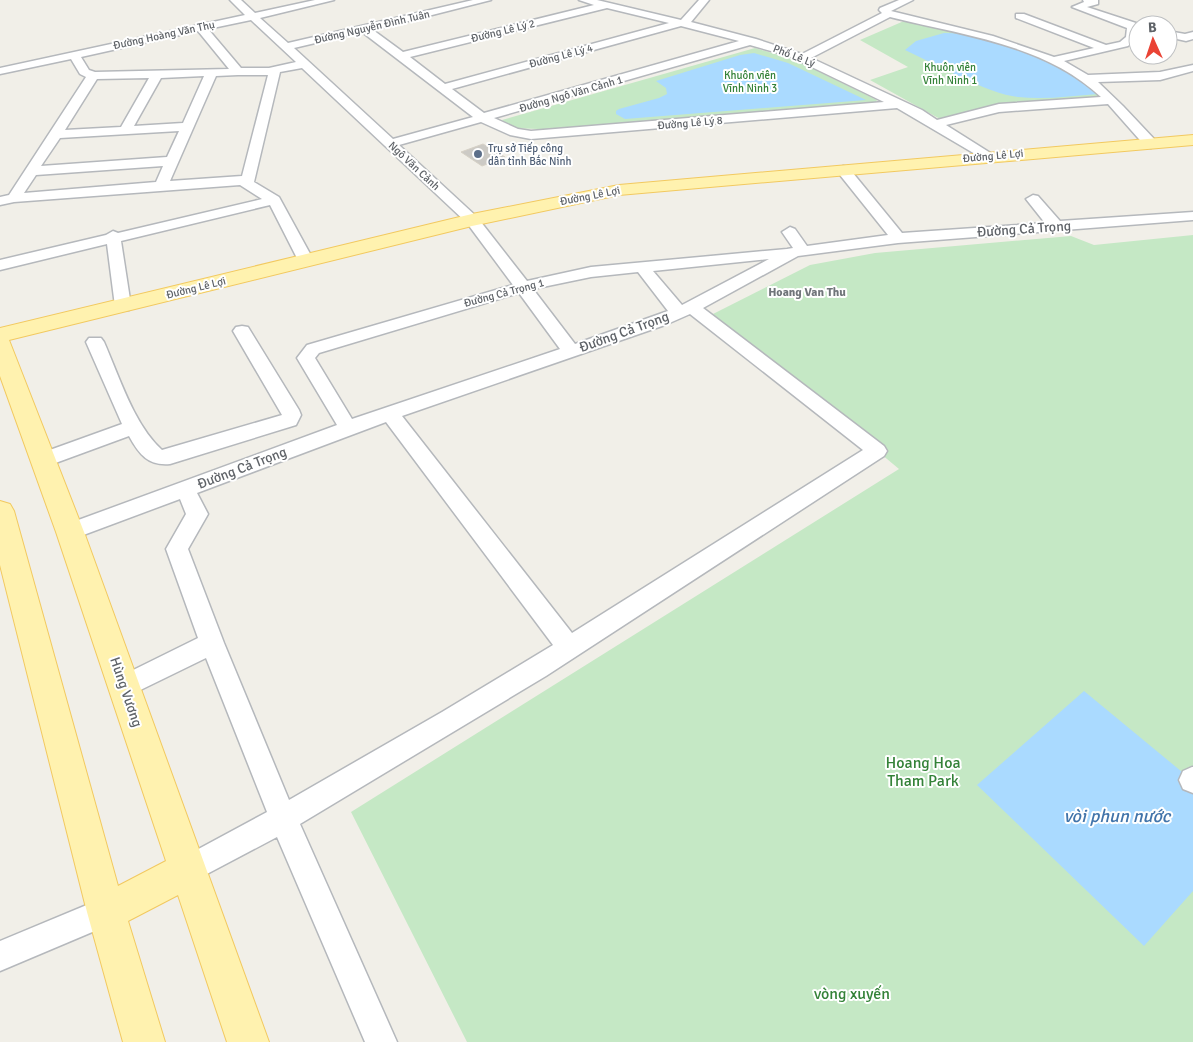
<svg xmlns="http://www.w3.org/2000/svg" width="1193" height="1042" font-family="Signika,sans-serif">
	<rect width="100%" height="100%" fill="#f1efe8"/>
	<g fill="#c5e8c5">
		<path d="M904,21L987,38L1103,97C1044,101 997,103 940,119L870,80L908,67L860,40Z"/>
		<polygon points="755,48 795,60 877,100 875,104 564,130 512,128 502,120"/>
		<polygon points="1193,235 1193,1042 467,1042 351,812 899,469 713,314 810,265 875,253 1071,236 1094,245"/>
	</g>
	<g fill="#aadaff">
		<path d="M944,33C999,33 1056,60 1098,94C1072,96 1044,100 1018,97C988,94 934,63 905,50L916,41Z"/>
		<polygon points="754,53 788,63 866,100 625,119 616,114 616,111 619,109 659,98 667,94 666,88 656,81 740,55"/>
		<polygon points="1084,691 1193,781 1193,891 1144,946 977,785"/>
	</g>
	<polygon fill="#cccac5" stroke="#d6d1c6" points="483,144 505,157 482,166 461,152"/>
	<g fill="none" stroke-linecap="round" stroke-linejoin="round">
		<g stroke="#b5b8bc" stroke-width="3">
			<g id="minor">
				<path d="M230,0H241L255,13L315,0H334L260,18L288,43L473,0H491L373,30L403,52L594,5L579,0H597L681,20L699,0H709L691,22L756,39L802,54L882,13L879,10L880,8L899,0H913L891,11L993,36L1054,57L1094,48L1016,18V14H1024L1106,45L1120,42L1126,37L1127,28L1072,7L1084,2L1083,0H1098V4L1087,7L1142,25H1138L1136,38L1128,46L1064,61L1088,75L1160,72L1193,65V71L1160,80L1098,82L1123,106L1156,141L1158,144L1151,148L1146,147L1108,104L999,112L946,125L992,154L994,157L987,161L897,108L531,139L510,135L481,122L399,145L477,217L527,281L591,267L787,249L793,248L782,232L790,227L795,229L807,246L888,235L836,170L843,166L848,167L902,233L1045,223L1026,199L1033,195L1038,196L1060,221L1193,212V220L898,243L798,256L703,308L884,446L887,451L884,456L546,676L300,824L397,1042H365L277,837L188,884L178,880L174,870L178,860L267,812L206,658L124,698L115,695L112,687L115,679L198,638L166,549L186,514L180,499L70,540L62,538L59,532L62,526L337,425L297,358L307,345L513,285L467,223L302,68L280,72L254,182L279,197L314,261L312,264H300L270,205L121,241L131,306L129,310H117L115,306L107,244L0,270V260L106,235L113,231L118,233L262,199L240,185L14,202L0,205V197L9,195L86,77L80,74L71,59L0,74V68L245,15ZM607,8L669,23L445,84L410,57ZM890,17C961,35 1045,44 1101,97L999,104L937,120L922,110L811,58ZM251,20L296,62L269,68H241L208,29ZM681,26L739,41L484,113L452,89ZM198,31L229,69L95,72L89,70L81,57ZM362,32L473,117L393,139L294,48ZM750,45L789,56L884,102L531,131L518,129L494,118ZM238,75H268L242,176L170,181L216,76ZM204,76L183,123L134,126L161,78ZM149,78L121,127L65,130L97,79ZM179,131L167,157L41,166L60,138ZM163,166L156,182L24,193L36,175ZM769,259L682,305L653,271ZM638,272L668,311L575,344L533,289L591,277ZM519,293L560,349L352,419L315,358L319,353ZM690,314L863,450L572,633L402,416L665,325ZM386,422L553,645L442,712L289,800L224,643L188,549L208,514L197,493Z"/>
				<polygon points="1168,31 1185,34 1193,32 1193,39 1186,41 1168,37"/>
				<path d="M242,326L248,327L299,410L301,415L296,425L170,464C148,466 139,454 129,436L50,465L43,467L36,465L33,460L36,455L122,424L86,342L89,338H101L104,342C119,376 134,425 162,450L282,415L233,331L236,327Z"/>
				<polygon points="1192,767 1193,767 1193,793 1183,789 1179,780 1183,771"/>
				<polygon points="106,897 116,902 121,912 116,922 0,971 0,941"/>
			</g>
		</g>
		<g stroke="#f2c960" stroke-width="2">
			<polygon id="major" points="1193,135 1193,145 619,195 472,226 9,340 84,532 269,1042 227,1042 178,895 128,921 165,1042 123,1042 87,912 0,565 0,501 10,504 14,511 118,886 166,861 56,532 0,376 0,328 472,214 619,185"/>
		</g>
		<use href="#minor" fill="#fff" fill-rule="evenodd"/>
		<use href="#major" fill="#fff2af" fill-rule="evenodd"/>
	</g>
	<circle fill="#5c6f8a" stroke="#fff" stroke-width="2" cx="478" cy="154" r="5"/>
	<g text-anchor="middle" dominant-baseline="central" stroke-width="4" stroke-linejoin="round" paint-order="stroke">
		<g font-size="11" fill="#5f6368" stroke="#fff">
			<text transform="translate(372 27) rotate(-13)">Đường Nguyễn Đình Tuân</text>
			<text transform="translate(503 31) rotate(-14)">Đường Lê Lý 2</text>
			<text transform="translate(164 35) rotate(-12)">Đường Hoàng Văn Thụ</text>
			<text transform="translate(561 56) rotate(-15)">Đường Lê Lý 4</text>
			<text transform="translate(794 56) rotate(21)">Phố Lê Lý</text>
			<text transform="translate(571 94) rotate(-16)">Đường Ngô Văn Cảnh 1</text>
			<text transform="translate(690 123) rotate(-5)">Đường Lê Lý 8</text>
			<text transform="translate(993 156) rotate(-5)">Đường Lê Lợi</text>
			<text transform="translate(414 166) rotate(43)">Ngô Văn Cảnh</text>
			<text transform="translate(590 196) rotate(-11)">Đường Lê Lợi</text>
			<text transform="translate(196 288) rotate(-14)">Đường Lê Lợi</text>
			<text transform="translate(504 293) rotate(-15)">Đường Cả Trọng 1</text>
		</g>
		<g font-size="11" fill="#348238" stroke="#fff">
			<text x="950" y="67">Khuôn viên<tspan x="950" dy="13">Vĩnh Ninh 1</tspan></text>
			<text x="750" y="75">Khuôn viên<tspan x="750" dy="13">Vĩnh Ninh 3</tspan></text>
		</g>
		<g font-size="11" fill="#4e5e75" stroke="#fff" text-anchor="start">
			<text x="488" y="148">Trụ sở Tiếp công<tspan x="488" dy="13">dân tỉnh Bắc Ninh</tspan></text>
		</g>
		<g font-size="12" font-weight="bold" fill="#70757a" stroke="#fff">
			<text x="807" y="292">Hoang Van Thu</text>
		</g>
		<g font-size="14" fill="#5f6368" stroke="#fff">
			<text transform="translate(1024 229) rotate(-4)">Đường Cả Trọng</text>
			<text transform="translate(624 332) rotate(-20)">Đường Cả Trọng</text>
			<text transform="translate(242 468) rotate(-21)">Đường Cả Trọng</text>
			<text transform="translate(126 692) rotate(71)">Hùng Vương</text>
		</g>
		<g font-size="16" fill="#348238" stroke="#fff">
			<text x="923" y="763">Hoang Hoa<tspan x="923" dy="18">Tham Park</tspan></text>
			<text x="852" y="994">vòng xuyến</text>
		</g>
		<g font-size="18" font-style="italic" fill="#4174aa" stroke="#fff">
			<text x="1117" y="816">vòi phun nước</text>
		</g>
	</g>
	<g transform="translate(1153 40) rotate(357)"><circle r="24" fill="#ffffff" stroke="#bfc1c3"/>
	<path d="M0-4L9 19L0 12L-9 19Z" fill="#ea4335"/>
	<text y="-8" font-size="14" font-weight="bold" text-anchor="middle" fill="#5f6368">B</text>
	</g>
</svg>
